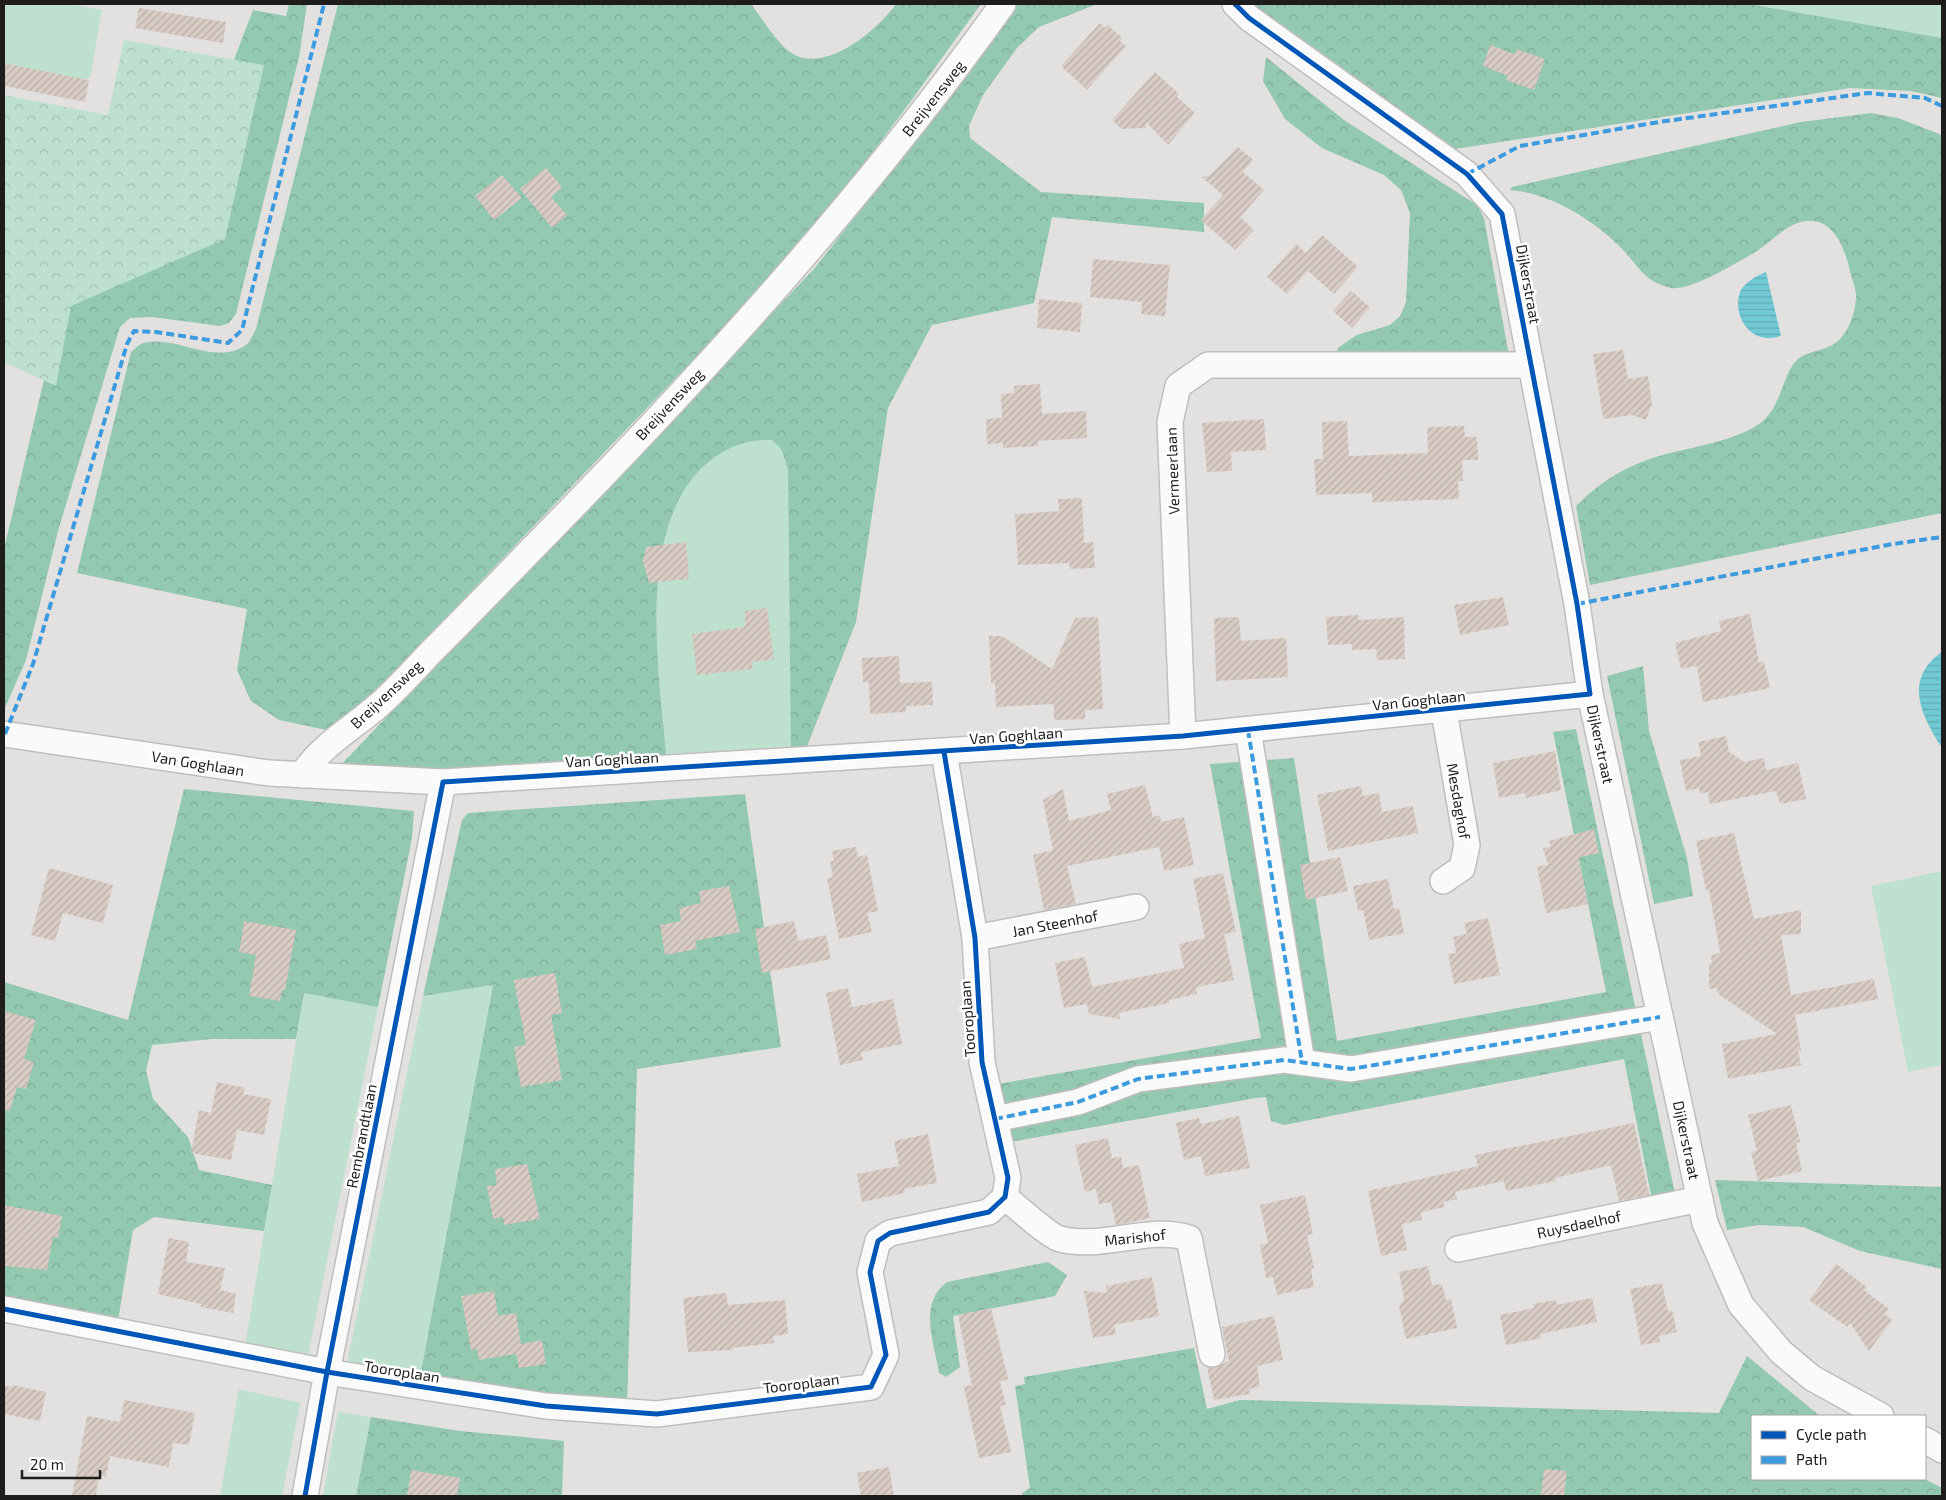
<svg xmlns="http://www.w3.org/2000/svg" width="1946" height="1500" font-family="'Exo 2',sans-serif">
	<defs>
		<pattern id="forest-crowns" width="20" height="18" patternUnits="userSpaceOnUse" patternTransform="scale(1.25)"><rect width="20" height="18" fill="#93c8b1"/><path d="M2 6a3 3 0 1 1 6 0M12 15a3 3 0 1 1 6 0" fill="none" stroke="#7eab98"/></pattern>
		<pattern id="park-crowns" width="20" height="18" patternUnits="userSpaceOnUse" patternTransform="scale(1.25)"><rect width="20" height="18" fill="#bee0cf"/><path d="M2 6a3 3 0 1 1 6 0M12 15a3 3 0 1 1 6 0" fill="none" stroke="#a3c0b1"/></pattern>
		<pattern id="water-rules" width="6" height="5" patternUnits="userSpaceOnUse" patternTransform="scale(1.25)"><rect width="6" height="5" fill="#71c9d5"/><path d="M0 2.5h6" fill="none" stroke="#61acb6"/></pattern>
		<pattern id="building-hatch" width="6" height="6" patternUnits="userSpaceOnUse" patternTransform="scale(1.25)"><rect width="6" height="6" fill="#d8ccc4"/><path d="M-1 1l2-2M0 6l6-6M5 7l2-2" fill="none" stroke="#b9afa8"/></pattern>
	</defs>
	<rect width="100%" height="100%" fill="#e3e1e0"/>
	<g fill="#bee0cf">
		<polygon points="4,4 70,4 102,10 90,78 81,79 4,63"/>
		<polygon points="1749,4 1942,4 1942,38"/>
		<path d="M755,439L772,440L782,450L788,470L791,755L667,764C660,677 631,515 714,458C720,453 726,447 733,445C740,442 748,441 755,439Z"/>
		<polygon points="1942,871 1942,1065 1908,1072 1871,886"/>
		<polygon points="493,985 419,1383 345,1373 423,996"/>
		<polygon points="304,993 378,1007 305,1370 243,1358"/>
		<polygon points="239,1389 300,1403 282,1496 220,1496"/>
		<polygon points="338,1412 371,1417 356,1496 323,1496"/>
	</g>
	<g fill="url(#forest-crowns)">
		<polygon points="289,4 307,4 299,57 236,314 229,323 220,326 152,317 130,318 120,327 58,531 26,660 4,710 4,549 64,295 232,65 253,10 286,16"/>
		<path d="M338,4H751C761,17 776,42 790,52C823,76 877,31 896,4H981L908,105L829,210L718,334L336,732L279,720L251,701L237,670L247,609L77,573L131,352C135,349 139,344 143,343C177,334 214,367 246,345C250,342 253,334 256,329Z"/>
		<path d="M1015,4H1097L1039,27L1017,48L983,95L969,126L970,138L1041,192L1204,203V232L1052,217L1034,303L932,325L888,408L856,622L804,754L791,755L788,470L782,450L772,440C749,439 734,444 715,457C631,516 660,676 667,764L500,774L336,770L814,269L928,124Z"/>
		<polygon points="1253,4 1749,4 1942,38 1942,98 1911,91 1850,88 1449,150 1294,43"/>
		<polygon points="1266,57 1344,120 1477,205 1484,218 1510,361 1332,358 1339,347 1357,335 1390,325 1400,316 1406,302 1410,213 1401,190 1384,175 1322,148 1285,119 1263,81"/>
		<path d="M1871,113L1898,118L1942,135V513L1590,585L1576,506C1598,485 1614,473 1644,461C1676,448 1744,443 1767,417C1781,401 1784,375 1795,362C1803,352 1817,352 1828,347C1847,340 1856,313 1856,295C1855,286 1851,276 1849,267C1844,248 1836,225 1814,221C1791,218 1774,240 1757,251C1740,261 1689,292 1671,288C1645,282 1640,268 1624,251C1596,221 1551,193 1510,190L1512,187L1801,122Z"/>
		<polygon points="1643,666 1649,731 1687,858 1693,896 1654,904 1607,676"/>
		<polygon points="1576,729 1676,1198 1653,1205 1624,1059 1284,1125 1271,1121 1266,1097 1256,1098 1010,1142 998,1084 1261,1038 1210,764 1294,758 1337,1041 1606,992 1553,732"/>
		<polygon points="184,789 414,811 412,838 378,1007 304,993 296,1039 211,1039 152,1045 146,1071 153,1099 188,1137 199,1170 272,1185 264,1231 154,1217 133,1230 116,1333 4,1309 4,982 128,1020"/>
		<polygon points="745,794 781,1047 637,1069 627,1407 419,1383 493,985 423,996 462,820 468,813"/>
		<polygon points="1715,1180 1942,1187 1942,1269 1860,1251 1803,1227 1759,1225 1727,1230"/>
		<path d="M1048,1262L1067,1275L1055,1296L953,1316L960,1367L946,1377L939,1373C934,1342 918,1303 947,1282Z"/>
		<polygon points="1194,1348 1207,1409 1240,1400 1719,1413 1747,1356 1820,1416 1752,1416 1752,1479 1925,1479 1942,1488 1942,1496 1023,1496 1022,1493 1030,1488 1015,1386 1025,1384 1024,1377"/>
		<polygon points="371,1417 460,1431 564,1441 562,1496 356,1496"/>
	</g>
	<polygon fill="url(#park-crowns)" points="124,40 264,65 225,239 71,306 56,386 4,362 4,95 108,115"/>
	<g fill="url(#water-rules)">
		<path d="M1766,272L1781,336C1777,337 1771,339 1766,338C1744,336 1732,309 1741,290C1747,281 1756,276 1766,272Z"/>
		<path d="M1942,652V745H1940C1920,713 1904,678 1942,652Z"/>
	</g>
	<g fill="url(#building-hatch)">
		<polygon points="139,8 226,22 223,43 135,28"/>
		<polygon points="1100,23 1105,28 1108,25 1122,38 1120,41 1126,46 1087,90 1061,66"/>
		<polygon points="1490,45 1515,54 1517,49 1545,59 1534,90 1506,80 1508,76 1483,66"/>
		<polygon points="4,63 89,80 85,102 4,86"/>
		<polygon points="1155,72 1179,94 1177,97 1195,113 1168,145 1146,122 1146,128 1122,129 1112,120"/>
		<polygon points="1238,147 1253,160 1243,172 1264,190 1240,217 1254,230 1235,250 1201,220 1223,195 1202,177 1209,176"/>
		<polygon points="546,168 562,187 551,197 567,215 552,228 520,189"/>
		<polygon points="502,175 522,198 494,220 475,196"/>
		<polygon points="1322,235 1358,267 1334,294 1308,271 1287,294 1267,277 1296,244 1306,253"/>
		<polygon points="1093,259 1170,265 1165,316 1141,314 1142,302 1090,297"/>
		<polygon points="1351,291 1370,307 1352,328 1333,311"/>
		<polygon points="1039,299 1082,303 1080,332 1037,328"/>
		<polygon points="1623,350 1628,379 1648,376 1652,404 1646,420 1632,415 1603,419 1593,354"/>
		<polygon points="1040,384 1042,414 1086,411 1087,438 1038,441 1038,446 1003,448 1003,443 987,444 986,419 1002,418 1001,394 1014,393 1014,386"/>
		<polygon points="1264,419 1266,450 1231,452 1232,471 1207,472 1202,423"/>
		<polygon points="1347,421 1349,456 1428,453 1427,427 1464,426 1465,437 1477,437 1478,460 1462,460 1463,481 1458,481 1459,499 1372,502 1372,493 1316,495 1314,459 1323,459 1322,422"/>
		<polygon points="1082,498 1084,543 1093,542 1095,568 1070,569 1069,563 1018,565 1015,514 1059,511 1058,499"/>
		<polygon points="686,542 689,579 649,583 643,561 646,547"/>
		<polygon points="1503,597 1509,625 1460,635 1454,605"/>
		<polygon points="767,608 774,659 752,662 753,669 697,675 692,634 745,627 745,611"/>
		<polygon points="1750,614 1759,663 1764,661 1770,688 1703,702 1697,666 1681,669 1675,643 1721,631 1719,621"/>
		<polygon points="1359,615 1359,620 1404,617 1405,659 1377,660 1376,649 1352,650 1352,644 1328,645 1326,617"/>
		<polygon points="1098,617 1103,709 1085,710 1085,719 1054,720 1054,704 996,707 995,683 991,683 989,636 1002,636 1052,669 1075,618"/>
		<polygon points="1239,617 1241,641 1286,638 1288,677 1216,681 1214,618"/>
		<polygon points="899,656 900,683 932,682 933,705 906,706 906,712 870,714 869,682 863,682 862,658"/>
		<polygon points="1726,736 1729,752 1744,762 1764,758 1766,770 1798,763 1806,799 1780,804 1776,791 1710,804 1708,792 1700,794 1699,788 1686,791 1680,760 1701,756 1698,742"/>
		<polygon points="1555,751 1561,790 1526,798 1525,793 1499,798 1493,763"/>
		<polygon points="1145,785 1153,817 1160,815 1161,822 1184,817 1194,865 1164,871 1159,847 1067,866 1076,904 1044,910 1033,855 1053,850 1043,800 1063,789 1069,821 1111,810 1107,794"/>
		<polygon points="1361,786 1363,796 1379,793 1382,812 1413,806 1418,833 1328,851 1317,795"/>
		<polygon points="1594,829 1599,853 1580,857 1579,860 1588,904 1546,913 1537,867 1548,865 1543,848 1551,847 1549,841"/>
		<polygon points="1734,833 1754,919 1801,910 1801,934 1781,935 1791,995 1874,979 1878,999 1795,1015 1801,1051 1798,1050 1801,1065 1728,1079 1722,1044 1777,1034 1718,994 1717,988 1709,989 1709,964 1712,963 1711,955 1720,953 1709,890 1706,890 1696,841"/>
		<polygon points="856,847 858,857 867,855 878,911 867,913 872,932 839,939 827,878 833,877 830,862 834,861 832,851"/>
		<polygon points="1340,857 1348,891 1306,900 1300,865"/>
		<polygon points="49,868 113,885 103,923 63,913 55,941 31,935"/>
		<polygon points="1223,873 1236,932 1224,934 1234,980 1196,987 1197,994 1169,1000 1169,1003 1119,1013 1120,1019 1089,1014 1087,1004 1064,1008 1055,963 1085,957 1092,987 1184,968 1179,944 1205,938 1193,879"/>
		<polygon points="1388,879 1394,909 1399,908 1404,933 1369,940 1363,910 1358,911 1353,886"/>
		<polygon points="729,886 740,932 695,941 697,949 665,955 660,925 681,921 679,908 701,903 699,891"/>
		<polygon points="1488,918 1500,975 1454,984 1448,954 1456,953 1453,937 1467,934 1464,923"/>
		<polygon points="244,921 296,930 285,990 282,990 280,1001 249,996 256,955 239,952"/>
		<polygon points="794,921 798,941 826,935 831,959 762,973 755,929"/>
		<polygon points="555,973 562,1013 551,1015 562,1080 521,1087 514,1047 526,1045 514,980"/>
		<polygon points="848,988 852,1007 893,999 902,1044 861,1052 863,1060 840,1065 826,993"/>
		<polygon points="4,1011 36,1020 24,1059 34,1062 26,1089 17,1087 10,1111 4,1110"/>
		<polygon points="217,1082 245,1088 243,1094 271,1099 264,1135 237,1130 231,1160 191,1153 199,1110 211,1113"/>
		<polygon points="1791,1105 1800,1142 1796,1143 1802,1171 1758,1181 1751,1152 1757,1151 1748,1115"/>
		<polygon points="1239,1116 1250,1168 1205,1176 1201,1156 1184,1160 1176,1123 1199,1118 1201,1124"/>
		<polygon points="1634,1123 1649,1195 1619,1201 1611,1165 1555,1178 1555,1181 1506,1191 1504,1181 1455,1192 1457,1199 1443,1202 1445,1207 1421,1212 1422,1220 1402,1224 1407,1250 1381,1256 1368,1191 1478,1166 1475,1155"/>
		<polygon points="928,1134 937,1183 904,1189 905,1193 862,1202 857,1174 899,1166 894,1141"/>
		<polygon points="1108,1138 1112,1158 1121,1157 1123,1168 1139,1165 1150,1218 1116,1225 1111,1202 1099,1204 1096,1189 1085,1192 1075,1145"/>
		<polygon points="527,1164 540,1219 504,1225 503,1217 493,1219 487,1186 497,1185 495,1169"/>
		<polygon points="1305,1195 1313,1234 1307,1235 1314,1268 1311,1269 1314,1287 1277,1295 1273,1277 1266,1278 1260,1245 1268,1243 1260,1205"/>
		<polygon points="4,1205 62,1216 58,1238 53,1237 47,1270 4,1266"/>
		<polygon points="169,1238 189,1242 186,1262 225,1268 220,1290 236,1294 233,1313 201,1307 201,1304 158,1294"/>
		<polygon points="1836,1264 1867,1287 1864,1290 1889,1309 1884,1314 1892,1320 1869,1351 1850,1323 1847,1327 1809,1300"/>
		<polygon points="1428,1266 1432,1285 1442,1284 1446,1300 1451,1299 1457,1328 1406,1339 1399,1306 1404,1299 1399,1272"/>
		<polygon points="1152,1277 1159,1316 1114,1325 1116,1334 1093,1338 1084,1291 1107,1293 1106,1286"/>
		<polygon points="1662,1283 1668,1311 1672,1310 1677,1332 1659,1336 1660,1342 1641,1345 1630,1289"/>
		<polygon points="494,1291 498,1316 516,1313 521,1344 542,1340 546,1364 519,1368 516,1354 479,1360 477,1349 471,1350 461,1296"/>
		<polygon points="726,1293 728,1305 785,1300 788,1334 773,1336 774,1343 732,1348 733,1350 688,1352 683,1298"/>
		<polygon points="1592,1298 1597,1322 1540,1334 1541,1338 1506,1345 1500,1315 1534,1308 1533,1304 1556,1300 1557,1305"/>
		<polygon points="991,1308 1008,1379 1000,1382 1006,1405 1000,1406 1011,1452 979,1458 964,1387 972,1385 958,1315"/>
		<polygon points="1274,1316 1283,1360 1257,1366 1260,1387 1249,1389 1250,1394 1214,1400 1207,1367 1215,1368 1229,1361 1222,1327"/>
		<polygon points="12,1385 46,1392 40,1421 4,1414 4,1386 12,1387"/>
		<polygon points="124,1400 195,1413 189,1445 173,1443 169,1467 110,1456 106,1477 99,1475 96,1496 72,1496 87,1416 120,1422"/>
		<polygon points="889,1467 894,1496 861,1496 857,1473"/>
		<polygon points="1544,1469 1567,1471 1564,1496 1541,1496"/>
		<polygon points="411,1470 460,1478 457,1496 407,1496"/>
	</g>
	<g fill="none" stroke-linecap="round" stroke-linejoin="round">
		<g stroke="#c0bebd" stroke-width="28">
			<g id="minor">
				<polyline points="1235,4 1249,18 1467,174 1502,214 1577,604 1590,694 1705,1223 1741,1305 1781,1352 1812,1378 1881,1416"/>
				<polyline points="1248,730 1302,1062"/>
				<polyline points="4,734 269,773 443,782 1183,736 1590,694"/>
				<polyline points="1183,736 1170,422 1178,386 1208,365 1531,365"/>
				<path d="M302,775C320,746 354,727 379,705C397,689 414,670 431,652C464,619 497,585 530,551C699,379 863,200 1003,4"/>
				<polyline points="1443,881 1462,868 1467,845 1444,711"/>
				<polyline points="975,938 1136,907"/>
				<polyline points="995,1119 1078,1102 1138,1079 1284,1060 1351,1069 1660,1017"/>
				<path d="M1005,1197C1016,1206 1049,1236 1060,1239C1103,1250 1150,1225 1189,1238L1212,1354"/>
				<polyline points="1458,1249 1700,1199"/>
				<polyline points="4,1309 327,1372 546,1406 657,1414 871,1387 886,1355 870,1272 878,1241 890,1233 989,1212 1005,1197 1008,1178 982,1062 975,938 944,752"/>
				<polyline points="1925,1440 1942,1450"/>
				<polyline points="305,1496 327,1372 443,782"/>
			</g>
		</g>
		<use href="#minor" stroke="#fbfafa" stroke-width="25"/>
		<g stroke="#3c9bdf" stroke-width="4" stroke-dasharray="8 4" stroke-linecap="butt">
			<polyline points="1467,174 1520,146 1659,122 1868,93 1925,98 1942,106"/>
			<polyline points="1577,604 1893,544 1942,537"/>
			<polyline points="1248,730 1302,1062"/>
			<polyline points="5,734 33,664 127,344 134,331 156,332 228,343 242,330 324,4"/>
			<polyline points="995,1119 1078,1102 1138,1079 1284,1060 1351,1069 1660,1017"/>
		</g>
		<g stroke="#fff" stroke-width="8">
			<g id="cycleway">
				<polyline points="4,1309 327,1372 546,1406 657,1414 871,1387 886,1355 870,1272 878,1241 890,1233 989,1212 1005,1197 1008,1178 982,1062 975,938 944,752"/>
				<polyline points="305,1496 327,1372 443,782 1183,736 1590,694 1577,604 1502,214 1467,174 1249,18 1235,4"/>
			</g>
		</g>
		<use href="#cycleway" stroke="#0057b8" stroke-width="5"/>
	</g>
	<g text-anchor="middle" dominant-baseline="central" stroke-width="5" stroke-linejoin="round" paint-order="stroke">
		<g font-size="15" fill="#1e1d1c" stroke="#fff">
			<text transform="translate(933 98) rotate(-52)">Breijvensweg</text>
			<text transform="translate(1529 284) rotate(80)">Dijkerstraat</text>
			<text transform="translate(669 404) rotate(-47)">Breijvensweg</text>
			<text transform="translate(1172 471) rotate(-92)">Vermeerlaan</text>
			<text transform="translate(386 694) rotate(-43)">Breijvensweg</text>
			<text transform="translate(1419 700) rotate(-6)">Van Goghlaan</text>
			<text transform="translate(1016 735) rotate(-4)">Van Goghlaan</text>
			<text transform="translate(1601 744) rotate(78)">Dijkerstraat</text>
			<text transform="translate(612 759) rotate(-3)">Van Goghlaan</text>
			<text transform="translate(198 763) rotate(9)">Van Goghlaan</text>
			<text transform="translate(1459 801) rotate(80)">Mesdaghof</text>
			<text transform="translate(1055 923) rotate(-11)">Jan Steenhof</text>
			<text transform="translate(967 1019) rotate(-94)">Tooroplaan</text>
			<text transform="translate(361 1136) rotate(-79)">Rembrandtlaan</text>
			<text transform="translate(1687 1140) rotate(78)">Dijkerstraat</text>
			<text transform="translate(1579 1224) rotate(-12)">Ruysdaelhof</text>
			<text transform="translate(1135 1237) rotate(-6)">Marishof</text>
			<text transform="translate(402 1371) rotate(9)">Tooroplaan</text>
			<text transform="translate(801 1383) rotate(-7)">Tooroplaan</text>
		</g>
	</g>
	<rect width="1946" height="1500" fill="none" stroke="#1e1d1c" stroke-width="10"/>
	<rect x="1751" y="1415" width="175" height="65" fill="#ffffff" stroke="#a5a5a4"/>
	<rect x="1761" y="1431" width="25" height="8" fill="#0057b8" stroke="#a5a5a4"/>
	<text x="1796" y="1440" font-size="15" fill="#1e1d1c">Cycle path</text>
	<rect x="1761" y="1456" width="25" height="8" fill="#3c9bdf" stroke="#a5a5a4"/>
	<text x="1796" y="1465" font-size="15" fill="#1e1d1c">Path</text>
	<path d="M22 1470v8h78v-8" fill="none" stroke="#1e1d1c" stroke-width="2.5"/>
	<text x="30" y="1470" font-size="15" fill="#1e1d1c" stroke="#ffffff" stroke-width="4" paint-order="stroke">20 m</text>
</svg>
